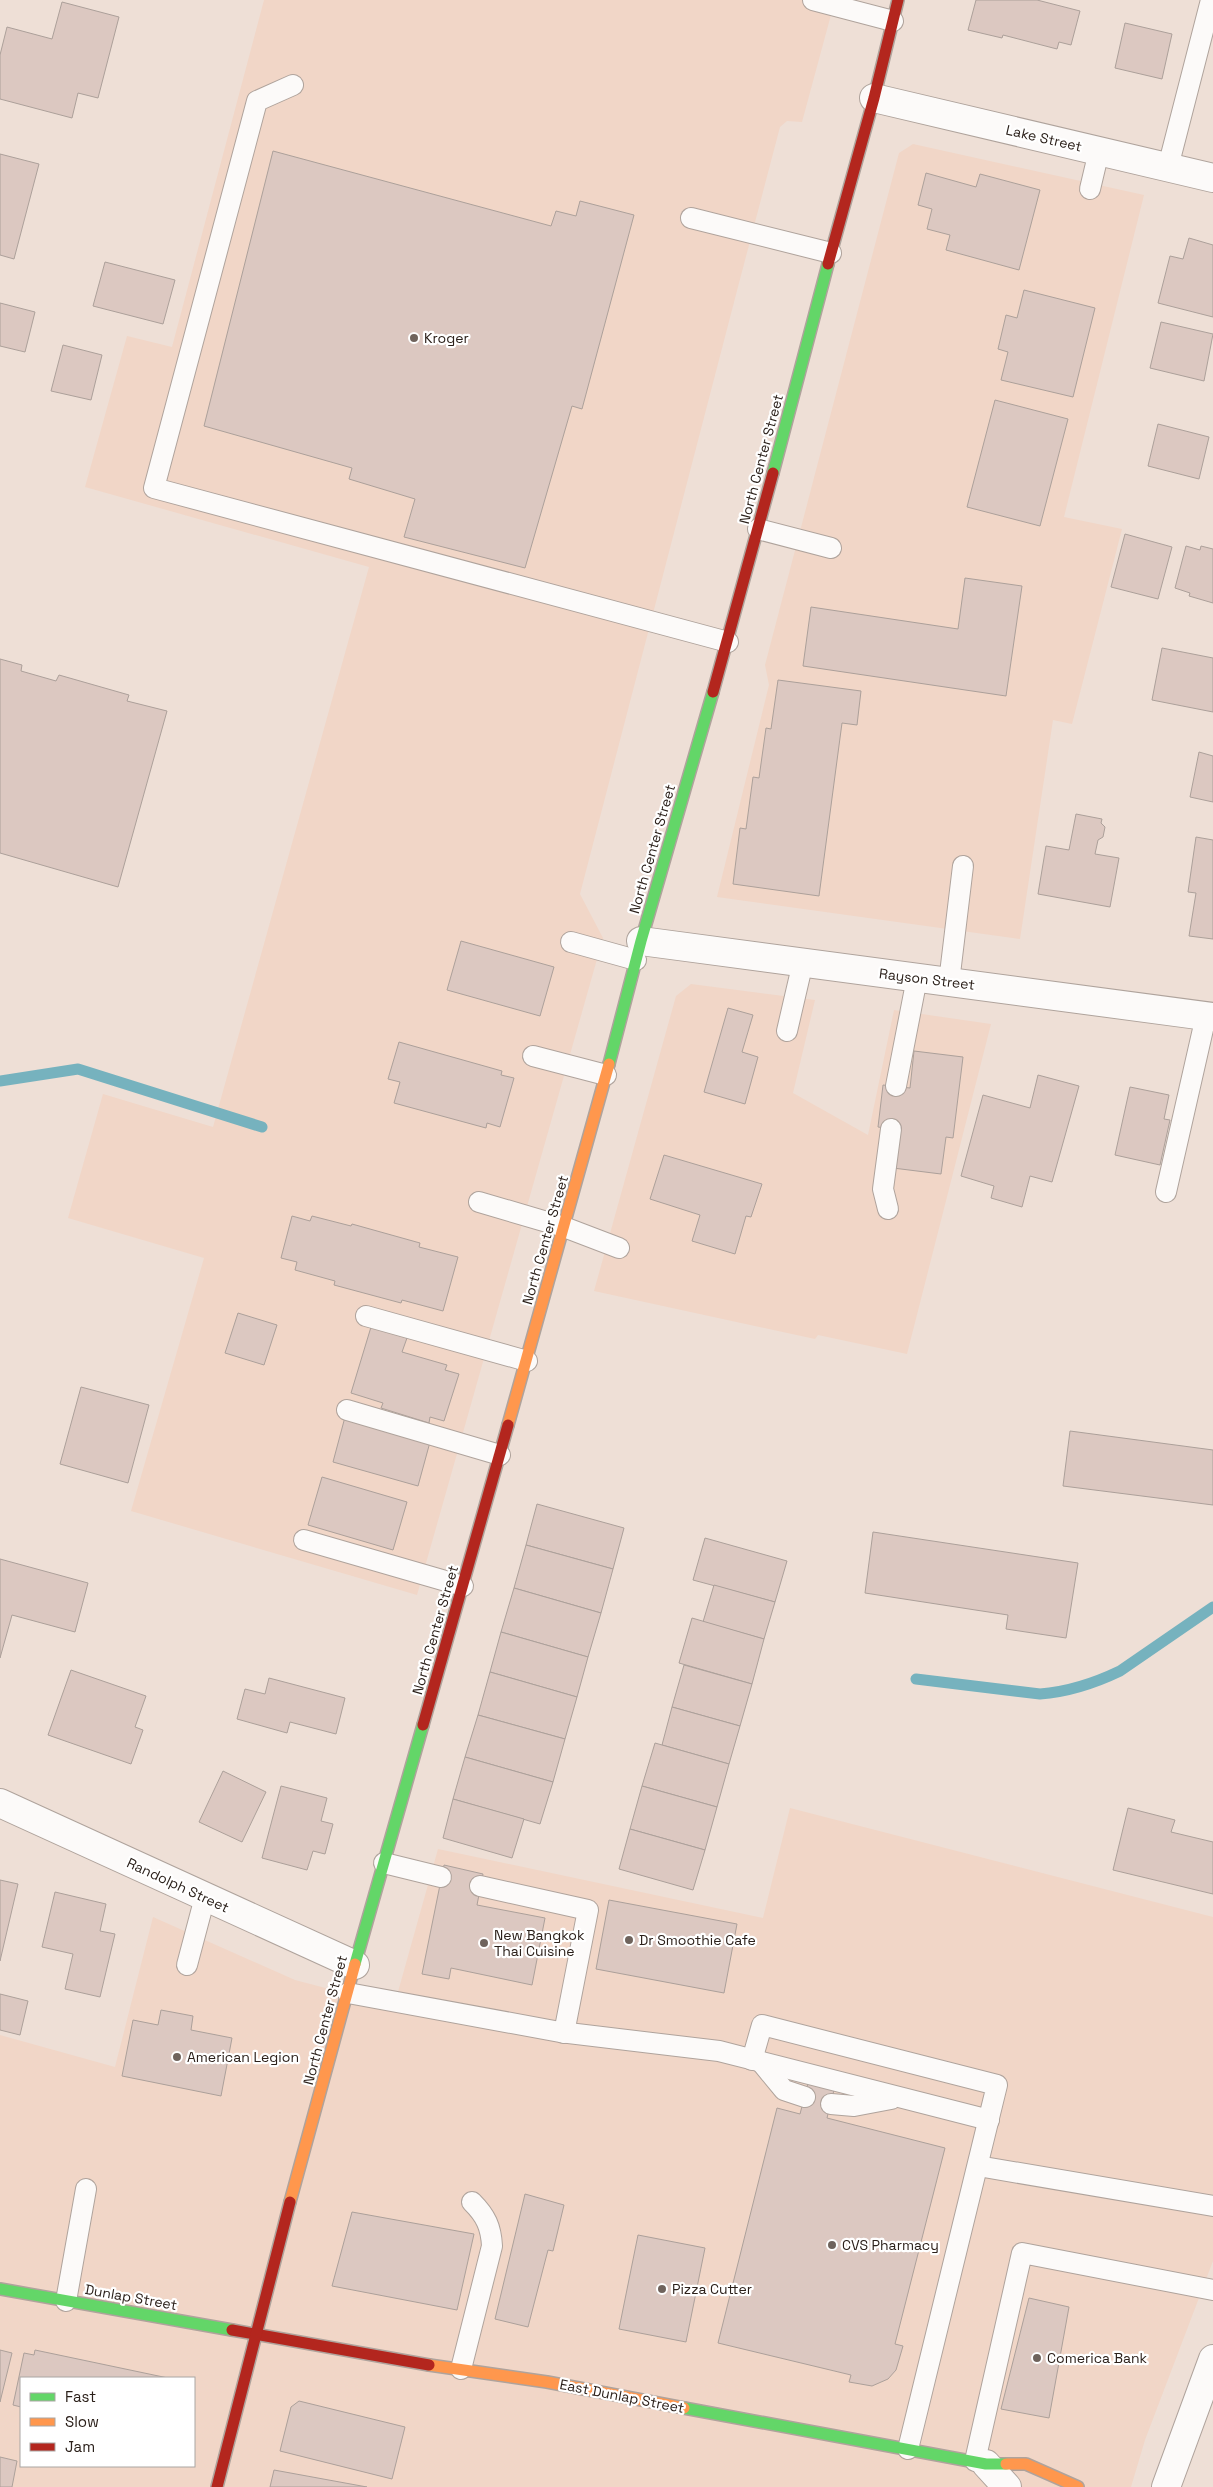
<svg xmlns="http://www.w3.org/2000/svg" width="1213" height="2487" font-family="'Space Grotesk',sans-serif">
	<rect width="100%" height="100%" fill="#eedfd6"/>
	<g fill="#f1d6c7" fill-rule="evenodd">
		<polygon points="264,0 835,0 802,122 787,121 780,127 739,283 580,894 603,938 417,1595 131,1511 204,1258 68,1218 103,1094 213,1127 369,567 85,487 127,336 172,347"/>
		<polygon points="913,144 1144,195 1064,517 1122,529 1072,724 1053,720 1020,939 717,897 769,685 765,665 899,153"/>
		<polygon points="691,984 815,1000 793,1093 868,1135 894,1010 991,1024 907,1354 818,1335 815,1339 594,1291 676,996"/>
		<path d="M790,1808L1213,1917V2261L1145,2440L1131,2487H0V2035L115,2067L153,1917L295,1980L394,2006L438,1849L763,1918ZM21,2378H194V2466H21Z"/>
	</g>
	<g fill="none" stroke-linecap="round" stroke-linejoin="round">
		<g stroke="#76b2be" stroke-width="11">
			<polyline points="0,1081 78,1069 262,1127"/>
			<path d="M916,1679L1040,1694C1067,1692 1095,1683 1120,1671L1213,1607"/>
		</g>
	</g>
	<g fill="#dcc8c1" stroke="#aca09a">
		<polygon points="976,0 1037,0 1080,11 1071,45 1059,42 1057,49 1003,35 1002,38 968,30"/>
		<polygon points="62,2 119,17 98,98 78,93 72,118 0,99 0,55 7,27 52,39"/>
		<polygon points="1125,23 1172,34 1162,79 1115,68"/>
		<polygon points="273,151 551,226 556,211 576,216 580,201 634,215 582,409 572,406 525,568 404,537 415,499 349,479 352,468 204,426"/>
		<polygon points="0,154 39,164 14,259 0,255"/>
		<polygon points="926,173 976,187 980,174 1040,190 1019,270 946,250 950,235 927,229 932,209 918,205"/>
		<polygon points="1189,238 1213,245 1213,317 1158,303 1170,256 1183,259"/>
		<polygon points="105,262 175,280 163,324 93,306"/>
		<polygon points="1024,290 1095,308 1073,397 1001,380 1008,352 998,349 1006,315 1017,318"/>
		<polygon points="0,303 35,312 25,352 0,346"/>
		<polygon points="1161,322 1213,334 1204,381 1150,368"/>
		<polygon points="63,345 102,355 91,400 51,391"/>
		<polygon points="995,400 1068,419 1040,526 967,507"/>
		<polygon points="1158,424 1209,437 1199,479 1148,466"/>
		<polygon points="1125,534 1172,547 1158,599 1111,587"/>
		<polygon points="1186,546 1200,550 1201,546 1213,549 1213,603 1189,596 1190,593 1175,588"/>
		<polygon points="965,578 1022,586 1006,696 803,666 811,607 958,629"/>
		<polygon points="1162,648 1213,658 1213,712 1152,700"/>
		<polygon points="0,659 22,665 21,671 56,681 59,675 129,695 127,701 167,711 118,887 0,853"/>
		<polygon points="778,680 861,691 857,725 842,723 819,896 733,884 740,828 746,829 753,777 759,778 766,728 771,729"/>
		<polygon points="1199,752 1213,756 1213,802 1190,797"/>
		<polygon points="1076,814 1102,819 1101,823 1105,827 1103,837 1098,840 1095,854 1119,858 1110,907 1038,894 1046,846 1069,850"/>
		<polygon points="1196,837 1213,840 1213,939 1189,936 1196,893 1188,892"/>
		<polygon points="461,941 554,967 540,1016 447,990"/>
		<polygon points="728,1008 753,1015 742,1052 758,1057 745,1104 704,1092"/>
		<polygon points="399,1042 502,1071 501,1075 514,1078 500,1127 487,1123 486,1128 394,1103 400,1082 388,1079"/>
		<polygon points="914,1051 963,1057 953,1138 946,1137 941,1174 893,1168 891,1129 878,1127 883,1085 910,1088"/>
		<polygon points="1038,1075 1079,1086 1052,1182 1030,1176 1022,1207 991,1198 994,1186 961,1176 983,1095 1030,1108"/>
		<polygon points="1130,1087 1169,1095 1164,1119 1170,1120 1160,1165 1115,1155"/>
		<polygon points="664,1155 762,1184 751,1217 746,1216 735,1254 692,1241 700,1215 650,1199"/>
		<polygon points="292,1216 310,1221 312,1216 351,1226 352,1224 420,1243 419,1247 458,1257 443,1311 402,1300 401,1303 334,1285 335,1281 295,1270 297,1262 281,1258"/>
		<polygon points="238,1313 277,1325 264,1365 225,1353"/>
		<polygon points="371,1327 407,1338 402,1352 447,1365 445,1370 459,1374 444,1421 430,1417 429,1423 381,1408 383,1403 351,1393"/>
		<polygon points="81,1387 149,1405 128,1483 60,1464"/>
		<polygon points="345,1417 430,1442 418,1486 333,1462"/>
		<polygon points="1070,1431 1213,1450 1213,1505 1063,1486"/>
		<polygon points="322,1477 407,1502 393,1550 308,1525"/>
		<polygon points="537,1504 624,1528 613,1569 526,1545"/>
		<polygon points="873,1532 1078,1563 1066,1638 1006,1629 1008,1615 865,1593"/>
		<polygon points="705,1538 787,1561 775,1602 693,1580"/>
		<polygon points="526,1545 613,1569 601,1613 514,1588"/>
		<polygon points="0,1559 88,1583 75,1632 12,1615 0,1658"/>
		<polygon points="714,1585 775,1602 764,1639 703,1622"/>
		<polygon points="514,1588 601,1613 588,1657 501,1632"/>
		<polygon points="692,1618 764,1639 752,1684 679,1663"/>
		<polygon points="501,1632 588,1657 577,1697 490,1672"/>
		<polygon points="684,1665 752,1684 740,1726 672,1707"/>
		<polygon points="71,1670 146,1696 135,1727 143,1730 131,1764 48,1735"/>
		<polygon points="490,1672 577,1697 565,1739 478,1715"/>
		<polygon points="269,1678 345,1698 336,1734 290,1722 287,1733 237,1719 245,1689 265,1694"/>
		<polygon points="672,1707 740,1726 729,1764 662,1745"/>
		<polygon points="478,1715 565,1739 553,1782 465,1757"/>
		<polygon points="655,1743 729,1764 717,1807 642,1786"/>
		<polygon points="465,1757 553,1782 540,1824 453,1799"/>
		<polygon points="223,1771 266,1792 242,1842 199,1822"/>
		<polygon points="281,1786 327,1798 321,1821 333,1824 325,1854 313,1851 307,1870 262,1858"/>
		<polygon points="642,1786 717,1807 705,1850 630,1829"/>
		<polygon points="453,1799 524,1819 512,1858 443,1838"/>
		<polygon points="1128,1808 1175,1820 1171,1832 1213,1842 1213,1894 1113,1870"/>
		<polygon points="630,1829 705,1850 693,1890 619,1869"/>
		<polygon points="444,1865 483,1874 477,1905 545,1918 532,1985 451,1968 449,1979 422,1974"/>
		<polygon points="0,1880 18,1884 0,1961"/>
		<polygon points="55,1892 106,1904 100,1931 115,1934 100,1997 65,1989 73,1954 42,1947"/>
		<polygon points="609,1900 737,1924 724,1993 596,1969"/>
		<polygon points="0,1994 28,2001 20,2035 0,2030"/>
		<polygon points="161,2010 193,2016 191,2030 232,2038 221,2096 122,2076 133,2020 158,2025"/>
		<polygon points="808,2083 834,2090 827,2118 945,2148 895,2344 903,2346 896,2370 888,2379 872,2386 849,2382 851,2375 718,2343 777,2108 800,2114"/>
		<polygon points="525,2194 564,2205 553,2251 548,2250 528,2327 495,2319"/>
		<polygon points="352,2212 474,2234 457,2310 332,2286"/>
		<polygon points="638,2235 705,2248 686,2342 619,2329"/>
		<polygon points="1029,2298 1069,2307 1049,2418 1001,2409"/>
		<polygon points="0,2350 12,2353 0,2402"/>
		<polygon points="35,2350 168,2378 21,2378 21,2407 13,2405 24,2353 34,2355"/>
		<polygon points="299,2401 405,2427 392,2479 280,2451 291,2407"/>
		<polygon points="0,2457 17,2461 12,2487 0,2487"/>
		<polygon points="274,2470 367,2487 270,2487"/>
	</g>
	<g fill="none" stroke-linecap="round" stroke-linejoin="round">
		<g stroke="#afa39c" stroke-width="22">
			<g id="lane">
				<polyline points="813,0 893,21"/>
				<polyline points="293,85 257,101 154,488 728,642"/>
				<polyline points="1168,167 1211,0"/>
				<polyline points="1090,189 1099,151"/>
				<polyline points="691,218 831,253"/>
				<polyline points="758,529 831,548"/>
				<polyline points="571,942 636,960"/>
				<polyline points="949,982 963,866"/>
				<polyline points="787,1031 803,962"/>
				<polyline points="533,1056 606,1075"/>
				<polyline points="896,1086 917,978"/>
				<polyline points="1166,1192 1206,1016"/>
				<polyline points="479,1202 564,1227 619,1248"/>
				<polyline points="888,1209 883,1189 891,1129"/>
				<polyline points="366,1316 527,1361"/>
				<polyline points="347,1410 500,1455"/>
				<polyline points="304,1540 463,1586"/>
				<polyline points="384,1863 441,1877"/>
				<polyline points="480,1886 588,1910 564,2033"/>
				<polyline points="187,1965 205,1897"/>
				<polyline points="348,1993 560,2032 719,2051 989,2120"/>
				<polyline points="752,2060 762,2025 997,2085 908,2449"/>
				<polyline points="761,2062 784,2090 805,2097"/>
				<polyline points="831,2104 854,2106 891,2099"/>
				<polyline points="978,2166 1213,2206"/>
				<polyline points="66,2301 86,2189"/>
				<path d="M461,2369L492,2246C491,2227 486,2216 472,2202"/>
				<polyline points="975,2461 1022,2253 1213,2290"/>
			</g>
		</g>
		<g stroke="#afa39c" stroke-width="30">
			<g id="street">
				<polyline points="874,98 1213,178"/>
				<polyline points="641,941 1213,1017"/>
				<polyline points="0,1803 355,1965"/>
				<polyline points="986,2464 1007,2487"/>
				<polyline points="1166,2487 1213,2359"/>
			</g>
		</g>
		<g stroke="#afa39c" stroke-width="14">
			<g id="fast">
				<polyline points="773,473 828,264"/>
				<polyline points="609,1064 641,941 713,692"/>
				<polyline points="355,1964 423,1725"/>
				<polyline points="0,2289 232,2330"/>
				<polyline points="684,2408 986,2464 1006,2464"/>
			</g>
		</g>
		<g stroke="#afa39c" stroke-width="14">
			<g id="slow">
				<polyline points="508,1425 609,1064"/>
				<polyline points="290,2202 355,1964"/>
				<polyline points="429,2365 547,2382 684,2408"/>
				<polyline points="1006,2464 1026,2464 1078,2487"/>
			</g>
		</g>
		<g stroke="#afa39c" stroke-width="14">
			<g id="jam">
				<polyline points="828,264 874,98 898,0"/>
				<polyline points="713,692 773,473"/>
				<polyline points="423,1725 508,1425"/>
				<polyline points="232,2330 429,2365"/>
				<polyline points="217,2487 290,2202"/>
			</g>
		</g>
		<use href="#lane" stroke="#fcfaf9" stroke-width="20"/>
		<use href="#street" stroke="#fcfaf9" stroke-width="28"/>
		<use href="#fast" stroke="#63d668" stroke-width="11"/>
		<use href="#slow" stroke="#ff974d" stroke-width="11"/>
		<use href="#jam" stroke="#b3261e" stroke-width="11"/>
	</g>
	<g fill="#6f635c" stroke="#fff" stroke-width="2">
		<circle cx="414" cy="338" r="5"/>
		<circle cx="629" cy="1940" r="5"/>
		<circle cx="484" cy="1943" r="5"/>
		<circle cx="177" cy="2057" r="5"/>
		<circle cx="832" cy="2245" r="5"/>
		<circle cx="662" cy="2289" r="5"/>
		<circle cx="1037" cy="2358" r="5"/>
	</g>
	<g text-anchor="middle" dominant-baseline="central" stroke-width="4.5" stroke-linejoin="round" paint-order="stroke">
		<g font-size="14" fill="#2b201a" stroke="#fff">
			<text transform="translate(1044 138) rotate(13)">Lake Street</text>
			<text transform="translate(761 459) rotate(-75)">North Center Street</text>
			<text transform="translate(652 849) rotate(-74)">North Center Street</text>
			<text transform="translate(927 979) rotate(7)">Rayson Street</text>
			<text transform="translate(545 1240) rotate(-74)">North Center Street</text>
			<text transform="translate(435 1630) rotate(-74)">North Center Street</text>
			<text transform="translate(178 1885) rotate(25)">Randolph Street</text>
			<text transform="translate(325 2020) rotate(-75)">North Center Street</text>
			<text transform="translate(131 2297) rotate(10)">Dunlap Street</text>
			<text transform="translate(622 2396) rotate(11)">East Dunlap Street</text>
		</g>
		<g font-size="14" fill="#2b201a" stroke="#fff" text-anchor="start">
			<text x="424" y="338">Kroger</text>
			<text x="494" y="1935">New Bangkok<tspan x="494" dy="16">Thai Cuisine</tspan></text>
			<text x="639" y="1940">Dr Smoothie Cafe</text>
			<text x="187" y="2057">American Legion</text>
			<text x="842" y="2245">CVS Pharmacy</text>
			<text x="672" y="2289">Pizza Cutter</text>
			<text x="1047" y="2358">Comerica Bank</text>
		</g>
	</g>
	<rect x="20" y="2377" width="175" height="90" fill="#ffffff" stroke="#aaa6a3"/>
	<rect x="30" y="2393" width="25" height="8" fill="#63d668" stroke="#aaa6a3"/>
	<text x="65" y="2402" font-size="15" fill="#2b201a">Fast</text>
	<rect x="30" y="2418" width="25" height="8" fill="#ff974d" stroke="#aaa6a3"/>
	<text x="65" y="2427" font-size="15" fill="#2b201a">Slow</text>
	<rect x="30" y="2443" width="25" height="8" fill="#b3261e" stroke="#aaa6a3"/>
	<text x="65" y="2452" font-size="15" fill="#2b201a">Jam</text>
</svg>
